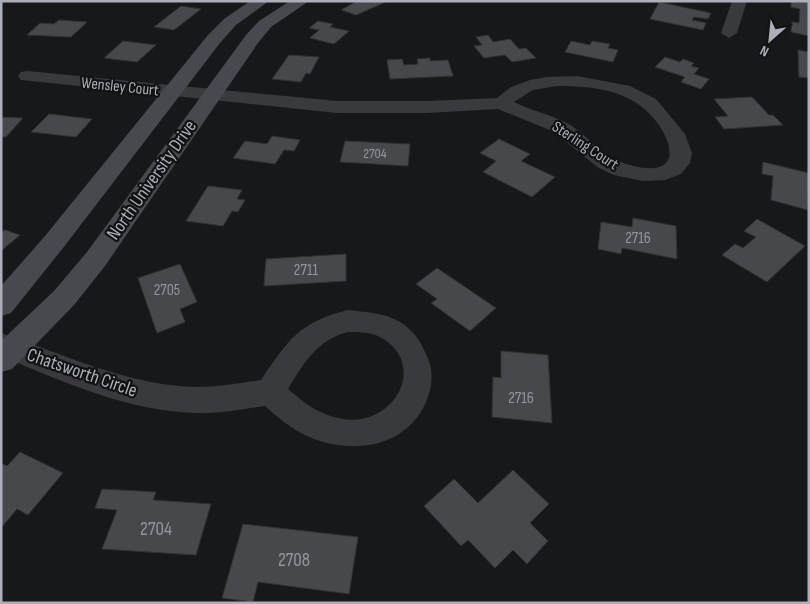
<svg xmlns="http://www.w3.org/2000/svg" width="810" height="604" font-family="'Sofia Sans Condensed',sans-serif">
	<rect width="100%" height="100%" fill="#171819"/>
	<g fill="#46484c" stroke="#323235">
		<polygon points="357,1 388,1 356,15 341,10"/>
		<polygon points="791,1 809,1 809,36 791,32 792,22 799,23 800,9 791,7"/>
		<polygon points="659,2 711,13 708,19 694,17 692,20 706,23 703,30 650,19"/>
		<polygon points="181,6 201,9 174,30 154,27"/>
		<polygon points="59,20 87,22 71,37 27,35 40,23 54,24"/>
		<polygon points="318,21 333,24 330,27 349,31 334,44 310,38 319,30 309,28"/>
		<polygon points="488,35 493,42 510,39 519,49 526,48 536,58 512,62 505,55 484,58 474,46 482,45 476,37"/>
		<polygon points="123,41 156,45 137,62 104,58"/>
		<polygon points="571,41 590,45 592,41 610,44 608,48 618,50 613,62 565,52"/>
		<polygon points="798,50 809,52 809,78 799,77"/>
		<polygon points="289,55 319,57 310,74 306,73 301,82 272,79"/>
		<polygon points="665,57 680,62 683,59 694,63 691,66 699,68 694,74 709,79 701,89 681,82 685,77 655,67"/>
		<polygon points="430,58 430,61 448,60 453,76 390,79 387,60 402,59 404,65 418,64 417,59"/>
		<polygon points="752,97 769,115 773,115 783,125 724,129 715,117 728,116 714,99"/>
		<polygon points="49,114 92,119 76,137 31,132"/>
		<polygon points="1,117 23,118 6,137 1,137"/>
		<polygon points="272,136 300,140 294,151 284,150 275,164 233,158 245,141 267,144"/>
		<polygon points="499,139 530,154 521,161 555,177 532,197 483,172 496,161 480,153"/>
		<polygon points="345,141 410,144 408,166 340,162"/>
		<polygon points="763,162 809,173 808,210 771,200 773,176 762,174"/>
		<polygon points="208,186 242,190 237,199 245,200 238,212 232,211 223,226 186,221"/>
		<polygon points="633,218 676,226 677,259 622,248 621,254 598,249 601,222 632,227"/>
		<polygon points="757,219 805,246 767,282 722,255 735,244 743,248 756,237 744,231"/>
		<polygon points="5,230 20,235 1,251 1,232"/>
		<polygon points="346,254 346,281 264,286 266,259"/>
		<polygon points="180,264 197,302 180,309 185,322 157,333 138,278"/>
		<polygon points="437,268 496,308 470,331 431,303 437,299 416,284"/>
		<polygon points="501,351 548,355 552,423 492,417 493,377 501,378"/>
		<polygon points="20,452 63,473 28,515 17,509 1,528 1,463 7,466"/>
		<polygon points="513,470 549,504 530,523 548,541 527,564 513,550 495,568 468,540 461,546 424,506 454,479 478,503"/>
		<polygon points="102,489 156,492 153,500 211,504 196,555 102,549 117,510 95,508"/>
		<polygon points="243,524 358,537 349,594 258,582 253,602 222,598"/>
	</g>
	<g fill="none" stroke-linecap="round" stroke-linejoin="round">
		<g fill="#393a3e" fill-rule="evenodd">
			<polygon points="732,1 747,1 737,33 729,38 721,33"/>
			<path d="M27,71L337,101H427L497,98L511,87L530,80L547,77L577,76L630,86L656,99L685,134L692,153L690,163L681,174L665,180L643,181L614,175L599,168L552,131L498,109L427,113H337L21,80L18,76L21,72ZM557,86C583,86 612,88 635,102C668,122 695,183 630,165C604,159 589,136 567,123C550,114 531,111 514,102L533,90Z"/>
			<path d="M348,310C365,312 385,313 400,322C413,330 420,340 426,354C434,369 433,386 426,402C405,451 344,456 301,433C288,426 276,416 265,406C242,409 219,414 196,413C128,411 63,382 1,356V333C66,355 126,385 196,387C218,387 240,383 261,380C288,340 299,322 348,310ZM348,332C358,332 370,332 378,336C435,364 388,443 323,413C310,408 299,398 288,389C303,364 318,339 348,332Z"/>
		</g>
		<g fill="#47494e" fill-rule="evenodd">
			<polygon points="250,1 269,1 236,25 220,43 63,248 11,313 1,316 1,286 45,236 208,35 224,19"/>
			<polygon points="290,1 309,1 271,27 258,43 105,266 74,305 12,369 1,372 1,341 54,291 87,252 246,35 259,21"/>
		</g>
	</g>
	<g text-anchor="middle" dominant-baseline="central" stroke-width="4.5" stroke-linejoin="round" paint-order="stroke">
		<g font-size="14" fill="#92969d">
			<text x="375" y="153">2704</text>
		</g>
		<g font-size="16" fill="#abb0b8" stroke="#121214">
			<text transform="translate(120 87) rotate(6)">Wensley Court</text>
			<text transform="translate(585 146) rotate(33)">Sterling Court</text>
		</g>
		<g font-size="16" fill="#92969d">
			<text x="638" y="238">2716</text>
			<text x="306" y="270">2711</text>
			<text x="167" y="290">2705</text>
			<text x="521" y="398">2716</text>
		</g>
		<g font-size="19" fill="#abb0b8" stroke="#121214">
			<text transform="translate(152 180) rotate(-55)">North University Drive</text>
			<text transform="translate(82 373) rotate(19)">Chatsworth Circle</text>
		</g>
		<g font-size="19" fill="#92969d">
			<text x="156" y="529">2704</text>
			<text x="294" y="560">2708</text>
		</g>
	</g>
	<rect width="810" height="604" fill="none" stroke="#abb0b8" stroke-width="5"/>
	<g transform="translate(770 40) rotate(207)" stroke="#121214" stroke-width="4" paint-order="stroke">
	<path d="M0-4L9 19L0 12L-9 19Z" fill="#abb0b8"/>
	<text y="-8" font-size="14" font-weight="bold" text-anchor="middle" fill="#abb0b8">N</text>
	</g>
</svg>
